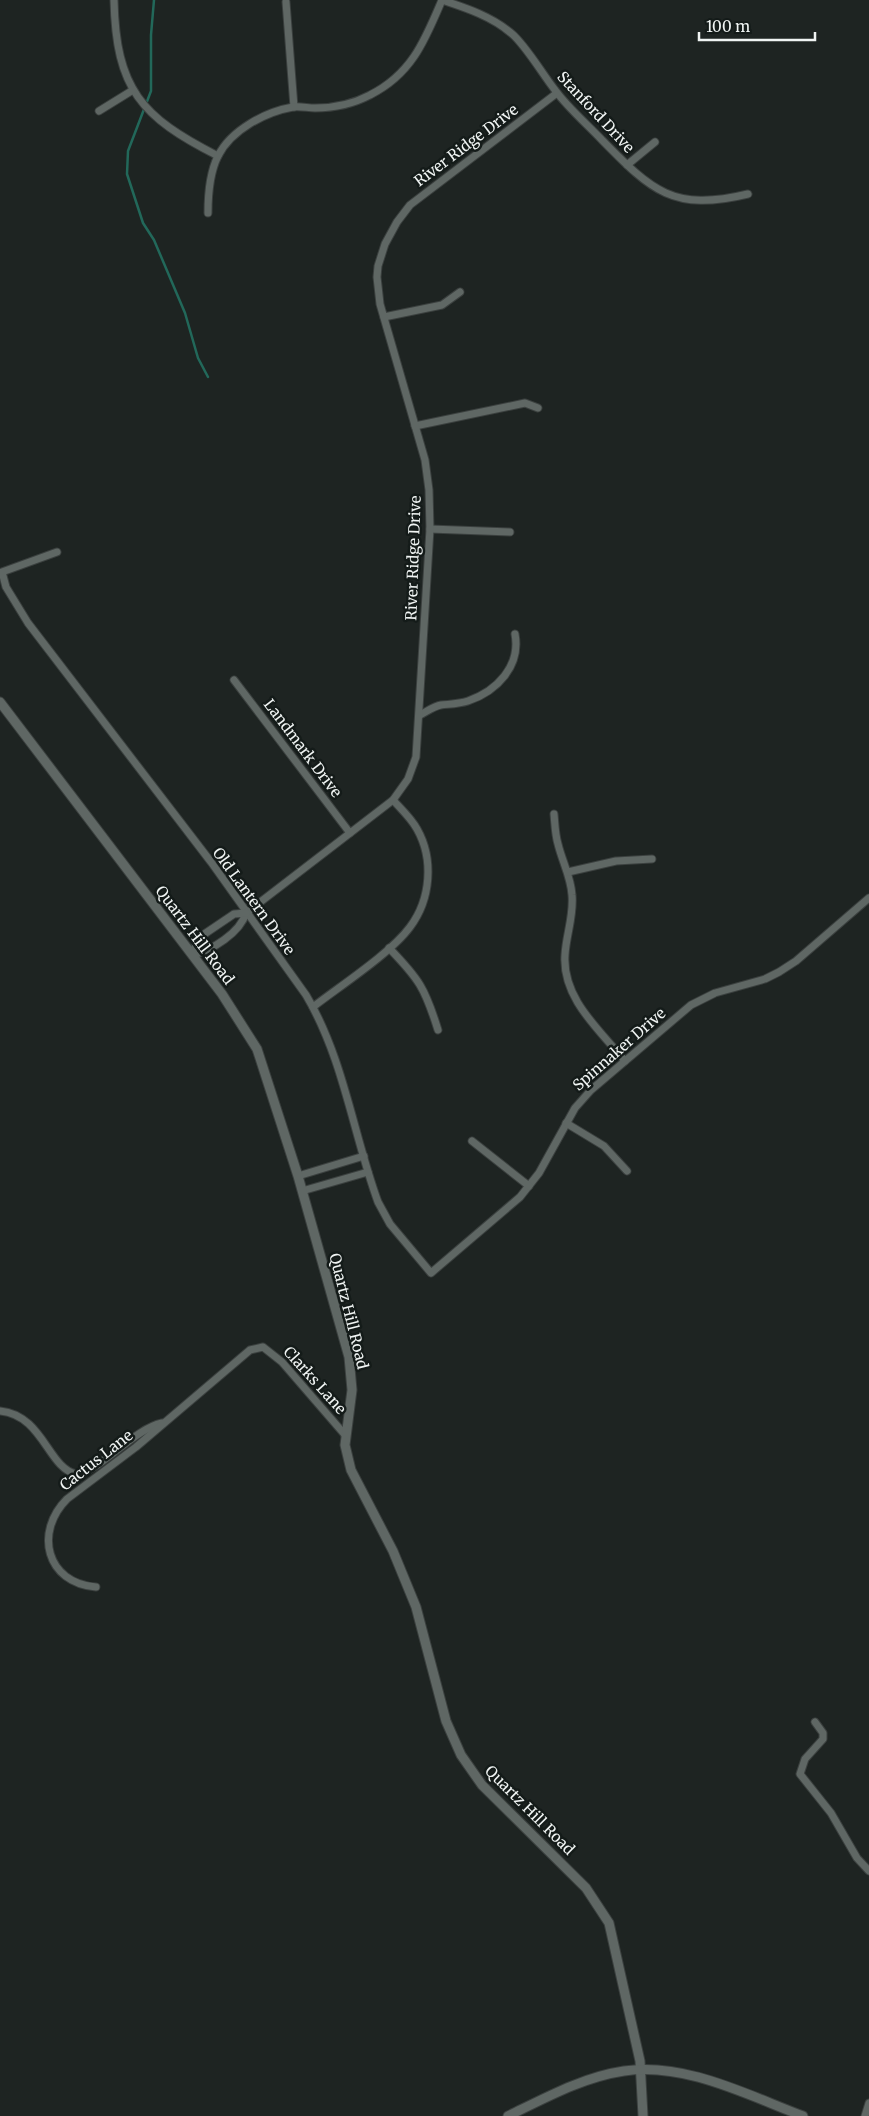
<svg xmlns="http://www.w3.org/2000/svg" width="869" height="2116" font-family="Merriweather,serif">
	<rect width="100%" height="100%" fill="#1e2422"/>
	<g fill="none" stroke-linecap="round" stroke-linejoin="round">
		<polyline stroke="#22685a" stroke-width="2.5" points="154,0 151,35 151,91 128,151 127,174 143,223 154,240 185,313 198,358 208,377"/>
		<g stroke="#3b403f" stroke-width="9">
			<g id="minor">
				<path d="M114,0C116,89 141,117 218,156"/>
				<path d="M442,0C466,8 491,16 511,33C525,44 543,75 555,90C568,108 587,124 602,140C652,191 673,212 748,194"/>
				<polyline points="286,2 294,107"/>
				<polyline points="99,111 133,90"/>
				<polyline points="627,165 655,142"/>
				<path d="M208,213C208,195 210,172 218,156C231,130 265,112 293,107C300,106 308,108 315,108C335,108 353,104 370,95C412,74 425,40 442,0"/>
				<polyline points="384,317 442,305 460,292"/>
				<polyline points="415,426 525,403 538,408"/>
				<polyline points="430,529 510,532"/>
				<path d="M57,552L2,572L6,587L28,623L211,862L306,995C344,1059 353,1134 378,1202L390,1224L431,1273L520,1197L539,1173L575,1108L591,1090L691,1005L715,993L765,979L779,972L796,961L869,898"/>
				<polyline points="234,680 350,833"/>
				<path d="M420,715C426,712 434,706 441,705C450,704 459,704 468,701C497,691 521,666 515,634"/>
				<path d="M554,814C555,824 555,834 558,844C562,861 571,877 572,895C574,916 566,935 565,955C562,999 600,1030 625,1061"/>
				<polyline points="568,872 616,861 652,859"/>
				<path d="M389,948C419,979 425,988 438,1030"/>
				<path d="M193,955C212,950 240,933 246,913L393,800L408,779L416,757L430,529L429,490L425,460L380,304L377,277L378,266L385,244L397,222L410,205L557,93"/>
				<polyline points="193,955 197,939 234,914 246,913"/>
				<path d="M313,1007C340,986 391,953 410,927C431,899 434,859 417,829C411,818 401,809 393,800"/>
				<polyline points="566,1123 604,1146 627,1171"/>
				<polyline points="472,1141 529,1186"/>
				<polyline points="298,1176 364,1156"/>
				<polyline points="302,1191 368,1172"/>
				<path d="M0,1411C43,1415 48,1468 76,1474C103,1470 132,1430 162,1423"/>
				<path d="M96,1587C46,1583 34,1532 67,1499L136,1447L250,1350L263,1347L282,1362L346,1436"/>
				<polyline points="815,1722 823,1733 823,1739 805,1759 800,1774 831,1813 857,1858 869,1871"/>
				<polyline points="865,2116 869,2103"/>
			</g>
		</g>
		<g stroke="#3b403f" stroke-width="11">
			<g id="tertiary">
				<polyline points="0,702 222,994 257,1049 298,1176 349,1357 352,1390 345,1445 351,1470 393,1551 416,1607 446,1721 461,1755 482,1785 586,1888 609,1923 640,2061 643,2116"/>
				<path d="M508,2116C545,2098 583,2077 624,2071C685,2062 747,2095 803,2116"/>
			</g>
		</g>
		<use href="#minor" stroke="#5f6764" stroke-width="7"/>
		<use href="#tertiary" stroke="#5f6764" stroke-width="9"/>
	</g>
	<g text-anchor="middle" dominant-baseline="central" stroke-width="5" stroke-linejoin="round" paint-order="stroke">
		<g font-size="15" fill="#f0f4f3" stroke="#141b19">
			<text transform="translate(596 112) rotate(47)">Stanford Drive</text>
			<text transform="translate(466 145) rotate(-37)">River Ridge Drive</text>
			<text transform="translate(413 558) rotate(-88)">River Ridge Drive</text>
			<text transform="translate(303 748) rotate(53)">Landmark Drive</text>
			<text transform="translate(254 901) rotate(54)">Old Lantern Drive</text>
			<text transform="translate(195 935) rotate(53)">Quartz Hill Road</text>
			<text transform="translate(619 1049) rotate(-41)">Spinnaker Drive</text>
			<text transform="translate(349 1311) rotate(76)">Quartz Hill Road</text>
			<text transform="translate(315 1380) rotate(48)">Clarks Lane</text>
			<text transform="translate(96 1460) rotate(-38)">Cactus Lane</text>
			<text transform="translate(530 1810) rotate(45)">Quartz Hill Road</text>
		</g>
	</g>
	<path d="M699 32v8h116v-8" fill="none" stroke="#f0f4f3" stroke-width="2.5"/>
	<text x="706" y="32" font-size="15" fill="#f0f4f3" stroke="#141b19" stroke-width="4" paint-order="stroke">100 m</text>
</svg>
